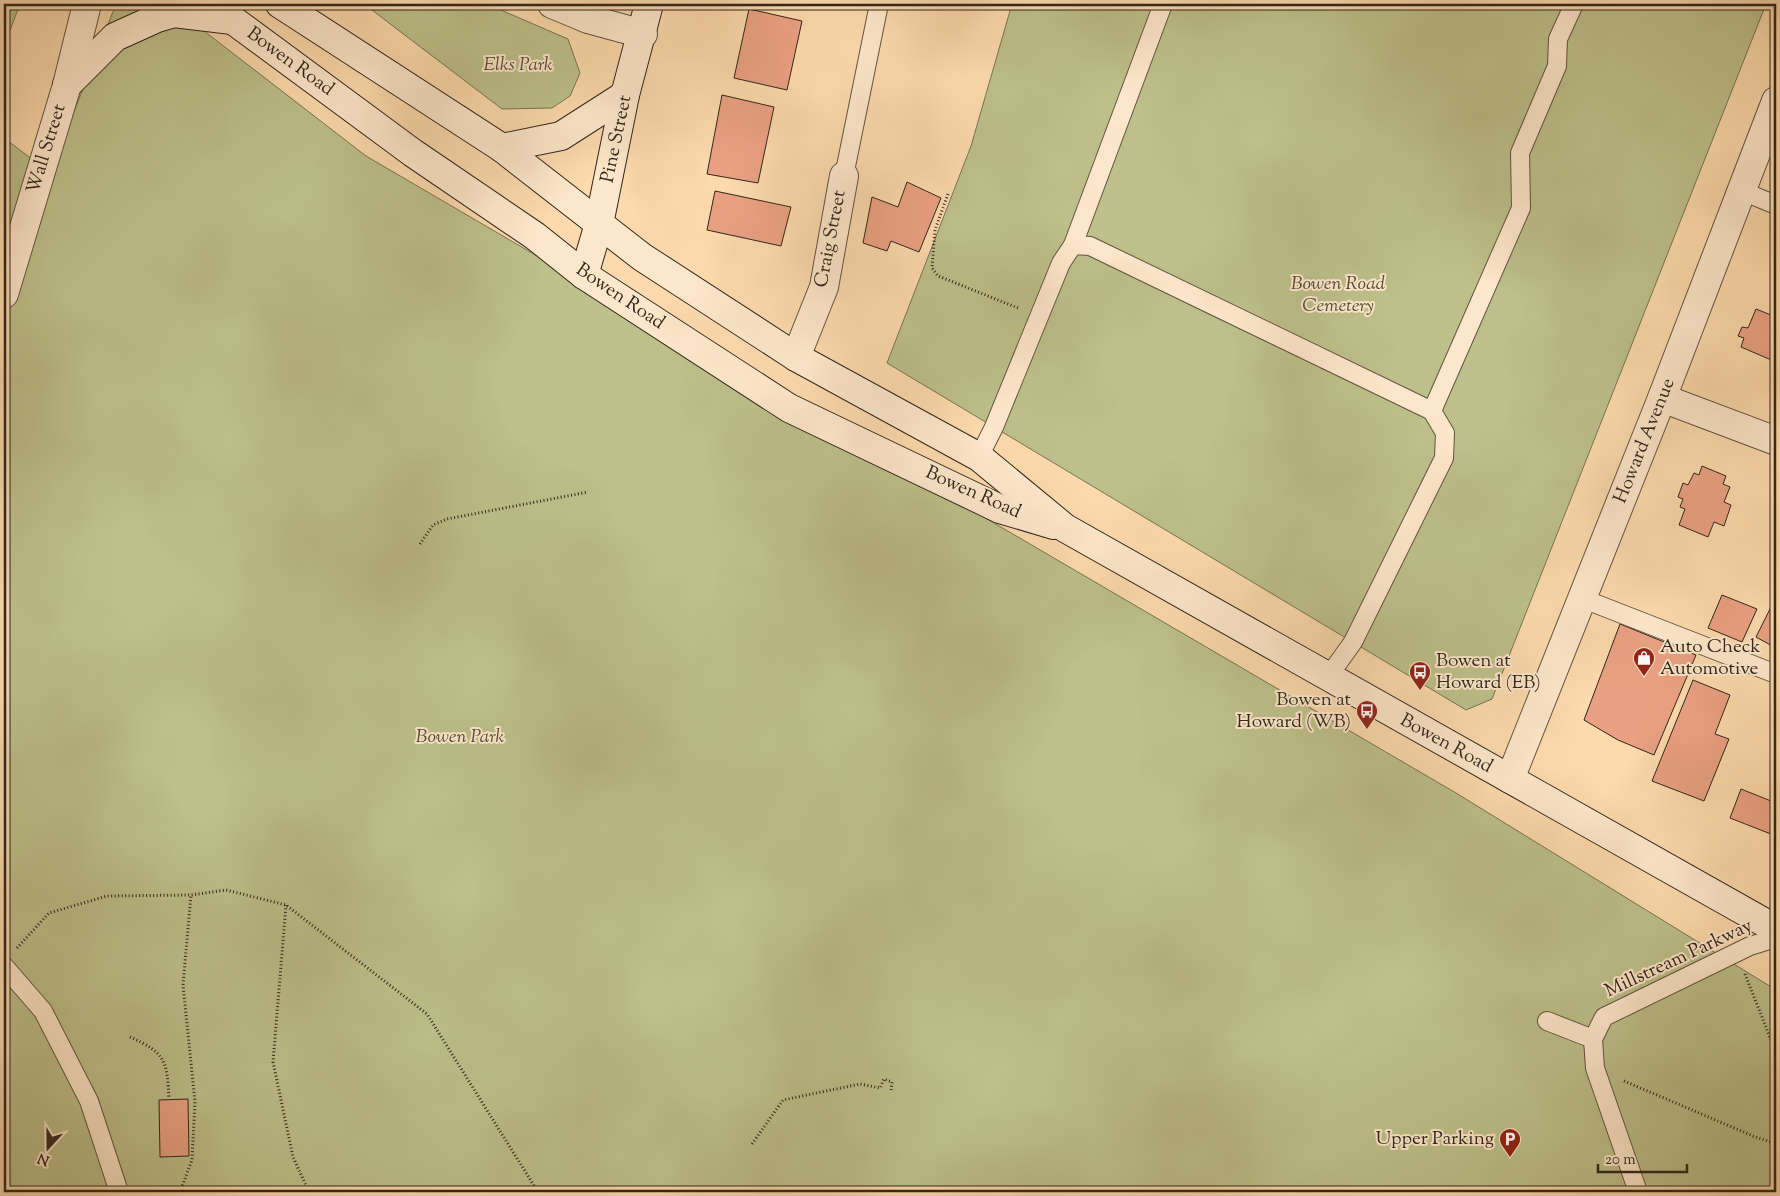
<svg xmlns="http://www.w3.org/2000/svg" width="1780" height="1196" font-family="'Sorts Mill Goudy',serif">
	<rect width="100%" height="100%" fill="#fcdaad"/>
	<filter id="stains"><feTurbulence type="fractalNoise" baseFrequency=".004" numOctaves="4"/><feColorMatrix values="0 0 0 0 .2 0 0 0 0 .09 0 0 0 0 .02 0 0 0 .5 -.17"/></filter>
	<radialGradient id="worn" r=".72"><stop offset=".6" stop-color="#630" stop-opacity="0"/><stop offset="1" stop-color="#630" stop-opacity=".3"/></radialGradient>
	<g fill="#bdc08b" stroke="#767354">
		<polygon points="4,4 20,4 4,46"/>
		<polygon points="116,4 169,4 366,156 1456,793 1776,990 1776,1192 4,1192 4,138 50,173"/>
		<polygon points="364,4 487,4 568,39 580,73 570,96 552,108 502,109"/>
		<polygon points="1012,4 1766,4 1492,699 1466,710 887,363 971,146"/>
	</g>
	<g fill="#eaa183" stroke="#30261c">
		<polygon points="749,9 802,21 787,90 734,78"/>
		<polygon points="722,95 774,107 758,183 707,174"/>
		<polygon points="907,182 941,198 919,252 891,241 887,251 863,243 872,197 898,207"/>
		<polygon points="715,191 791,207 781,246 707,230"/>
		<polygon points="1756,309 1776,317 1776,362 1741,347 1744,338 1738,336 1742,327 1748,328"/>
		<polygon points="1702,466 1726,476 1723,484 1730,487 1724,502 1731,505 1724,526 1714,522 1708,537 1679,525 1685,509 1680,507 1683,499 1678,497 1683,483 1688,485 1694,473 1699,475"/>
		<polygon points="1722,595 1757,609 1742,642 1708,628"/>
		<polygon points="1772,605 1776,607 1776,648 1756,637"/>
		<polygon points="1620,624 1696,655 1654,755 1618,740 1584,720"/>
		<polygon points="1693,680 1730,695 1715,734 1729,739 1704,801 1652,781"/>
		<polygon points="1741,789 1776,803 1776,836 1730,818"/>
		<polygon points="188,1099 189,1156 160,1157 159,1100"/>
	</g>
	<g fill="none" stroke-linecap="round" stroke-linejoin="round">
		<g stroke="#635340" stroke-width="20">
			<g id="lane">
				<polyline points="844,176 879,4"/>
				<polyline points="1742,191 1776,205"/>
				<polyline points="1073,245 1163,4"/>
				<polyline points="1432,411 1521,208 1520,153 1557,66 1558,39 1574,4"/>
				<polyline points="979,457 994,427 1061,263 1073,245 1090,246 1432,411 1445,433 1444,458 1353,642 1328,677"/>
				<polyline points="1581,598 1776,674"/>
				<polyline points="4,966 43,1011 89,1101 119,1192"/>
				<polyline points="1547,1021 1593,1039"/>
				<polyline points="1638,1192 1595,1068 1593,1039 1604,1017 1750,946 1776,938"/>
			</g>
		</g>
		<g stroke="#635340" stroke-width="30">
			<g id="street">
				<polyline points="552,4 588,19 643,34"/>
				<polyline points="4,294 67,85 87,4"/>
				<polyline points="796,357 824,287 844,176"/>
				<polyline points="1662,398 1776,441"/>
				<polyline points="1510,779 1662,398 1776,101"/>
			</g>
		</g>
		<g stroke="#30261c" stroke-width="30">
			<g id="secondary">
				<polyline points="211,4 413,153 535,236 584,275 789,408 1000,509 1054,525"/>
				<polyline points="280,4 502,148 642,257 796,357 979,457 1065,528 1776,929"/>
				<polyline points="67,85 115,37 157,18 174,13 232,20"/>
				<polyline points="502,148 561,136 625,95"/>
				<polyline points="584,275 599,224 625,95 649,4"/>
			</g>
		</g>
		<g stroke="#30261c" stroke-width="3" stroke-dasharray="1 2.5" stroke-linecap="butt">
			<polyline points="948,194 935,230 932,268 938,276 1018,308"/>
			<polyline points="420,544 433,525 447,519 588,492"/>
			<polyline points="286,905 273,1062 293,1157 309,1192"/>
			<polyline points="17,948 49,913 107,896 191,895 226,890 286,905 427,1014 538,1192"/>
			<polyline points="1745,974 1776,1053"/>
			<path d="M130,1037C166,1053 167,1061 169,1099"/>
			<polyline points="1624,1081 1753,1136 1776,1144"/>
			<polyline points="752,1144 783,1100 860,1084 880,1088 884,1079 892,1082 891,1090"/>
			<polyline points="180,1192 192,1160 195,1102 183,985 191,895"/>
		</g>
		<use href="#lane" stroke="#fde7ca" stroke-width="18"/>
		<use href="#street" stroke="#fde7ca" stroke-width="28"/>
		<use href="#secondary" stroke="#fde7ca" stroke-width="28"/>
	</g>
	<defs>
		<g id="shop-pin" transform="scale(1.125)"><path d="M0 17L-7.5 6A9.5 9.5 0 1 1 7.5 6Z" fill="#8f2418" stroke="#fde7ca"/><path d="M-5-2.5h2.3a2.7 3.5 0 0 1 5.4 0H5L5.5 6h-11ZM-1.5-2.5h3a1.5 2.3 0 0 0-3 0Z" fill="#fff"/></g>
		<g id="bus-pin" transform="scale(1.125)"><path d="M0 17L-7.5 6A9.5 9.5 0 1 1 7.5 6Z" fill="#8f2418" stroke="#fde7ca"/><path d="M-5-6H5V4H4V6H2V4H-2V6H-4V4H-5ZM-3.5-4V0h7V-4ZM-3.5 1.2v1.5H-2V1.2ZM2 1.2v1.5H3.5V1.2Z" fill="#fff"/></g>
		<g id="parking-pin" transform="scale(1.125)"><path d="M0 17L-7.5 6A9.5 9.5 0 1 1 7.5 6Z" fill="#8f2418" stroke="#fde7ca"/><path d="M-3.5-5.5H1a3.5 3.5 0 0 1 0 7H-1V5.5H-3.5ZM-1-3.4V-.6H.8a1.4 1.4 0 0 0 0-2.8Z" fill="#fff"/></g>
	</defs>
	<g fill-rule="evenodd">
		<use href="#shop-pin" x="1644" y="658"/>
		<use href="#bus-pin" x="1420" y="672"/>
		<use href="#bus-pin" x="1367" y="711"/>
		<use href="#parking-pin" x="1510" y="1139"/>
	</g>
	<g text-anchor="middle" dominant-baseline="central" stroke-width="4" stroke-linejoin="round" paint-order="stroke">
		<g font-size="19" fill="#30261c" stroke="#fde7ca">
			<text transform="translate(290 62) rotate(36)">Bowen Road</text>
			<text transform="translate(617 139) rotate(-78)">Pine Street</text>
			<text transform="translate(47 149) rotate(-73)">Wall Street</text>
			<text transform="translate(831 239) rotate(-79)">Craig Street</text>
			<text transform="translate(620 297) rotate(34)">Bowen Road</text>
			<text transform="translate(1645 441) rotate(-68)">Howard Avenue</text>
			<text transform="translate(973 493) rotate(24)">Bowen Road</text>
			<text transform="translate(1446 744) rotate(29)">Bowen Road</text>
			<text transform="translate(1679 959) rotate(-25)">Millstream Parkway</text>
		</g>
		<g font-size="19" font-style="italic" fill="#534c38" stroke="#fde7ca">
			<text x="518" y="65">Elks Park</text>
			<text x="1338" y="284">Bowen Road<tspan x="1338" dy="22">Cemetery</tspan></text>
			<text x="460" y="737">Bowen Park</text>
		</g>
		<g font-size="19" fill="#30261c" stroke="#fde7ca" text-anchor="start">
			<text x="1660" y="647">Auto Check<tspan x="1660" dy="22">Automotive</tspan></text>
			<text x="1436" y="661">Bowen at<tspan x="1436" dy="22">Howard (EB)</tspan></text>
			<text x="1351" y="700" text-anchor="end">Bowen at<tspan x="1351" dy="22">Howard (WB)</tspan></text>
			<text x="1494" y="1139" text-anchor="end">Upper Parking</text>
		</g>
	</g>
	<rect width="1780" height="1196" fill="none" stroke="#fcdaad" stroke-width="20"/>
	<rect x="5" y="5" width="1770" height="1186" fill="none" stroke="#30261c" stroke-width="2.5"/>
	<rect x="10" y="10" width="1760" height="1176" fill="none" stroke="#30261c"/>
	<g transform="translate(48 1148) rotate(201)" stroke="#fde7ca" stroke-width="4" paint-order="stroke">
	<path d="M0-4L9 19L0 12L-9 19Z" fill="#30261c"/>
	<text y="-8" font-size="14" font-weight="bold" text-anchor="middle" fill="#30261c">N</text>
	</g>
	<path d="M1598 1164v8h89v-8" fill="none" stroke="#30261c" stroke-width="2.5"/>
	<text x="1605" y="1164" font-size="15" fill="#30261c" stroke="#fde7ca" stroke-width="4" paint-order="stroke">20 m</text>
	<rect width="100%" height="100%" filter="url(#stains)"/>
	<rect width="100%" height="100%" fill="url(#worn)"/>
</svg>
